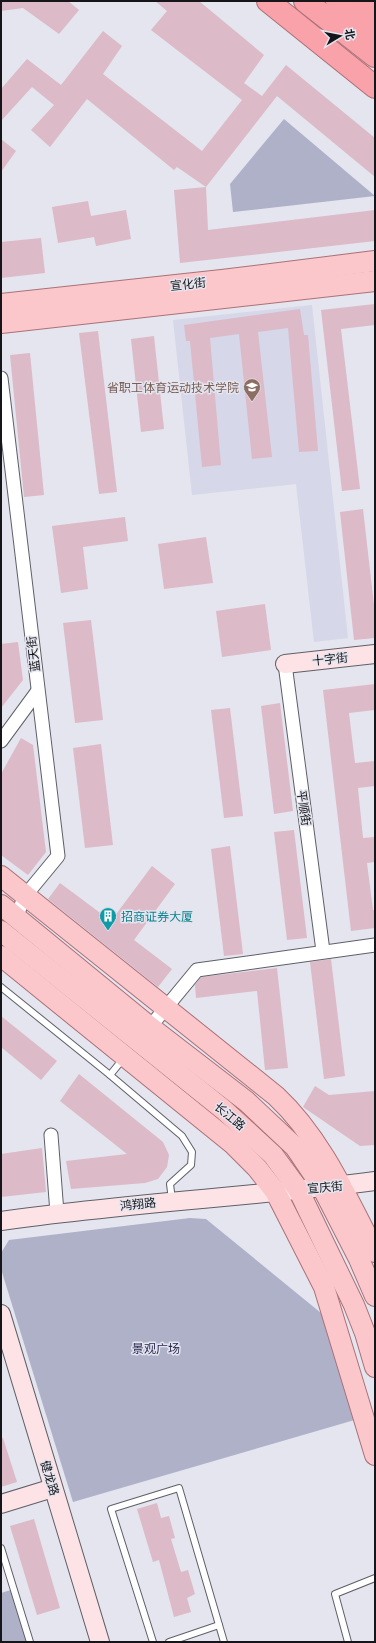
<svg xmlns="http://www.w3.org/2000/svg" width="376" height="1643" font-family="Manrope,'Noto Sans SC',sans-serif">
	<rect width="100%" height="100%" fill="#e4e5ef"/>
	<polygon fill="#d6d7e8" points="312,305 348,638 314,642 296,484 192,495 173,320"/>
	<g fill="#afb1c9">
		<polygon points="284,119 375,196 233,212 230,184"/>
		<polygon points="190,1218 206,1219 321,1313 331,1330 358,1419 73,1502 1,1269 1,1253 9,1240"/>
		<polygon points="14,1589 30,1642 1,1642 1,1593"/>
	</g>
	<g fill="#dcbac7">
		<polygon points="1,1 68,1 79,10 59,34 23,8 1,11"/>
		<polygon points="155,1 199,1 264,55 244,83 262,96 286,65 375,138 375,177 277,96 206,187 177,167 174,170 87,99 50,147 31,130 54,105 32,87 1,121 1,89 27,59 61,85 103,31 122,46 103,74 202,151 242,100 151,30 167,11"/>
		<polygon points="1,139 16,151 1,172"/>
		<polygon points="206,187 208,230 375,210 375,241 180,263 174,190"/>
		<polygon points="88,201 91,216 126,210 131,239 96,246 94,237 58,243 52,207"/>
		<polygon points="41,238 45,273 1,278 1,242"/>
		<polygon points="375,304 375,325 341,329 360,489 342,491 321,310"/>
		<polygon points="300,309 304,335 308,335 318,451 299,452 288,328 258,332 272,457 252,459 239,334 210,338 221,465 202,467 190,341 186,341 184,325"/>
		<polygon points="98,331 117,492 99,494 79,333"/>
		<polygon points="154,336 164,429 141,432 131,339"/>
		<polygon points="30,353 44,495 24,497 10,355"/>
		<polygon points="363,509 375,614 375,638 354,640 340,512"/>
		<polygon points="125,517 128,541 83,547 88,589 61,593 52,526"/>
		<polygon points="206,537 213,583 164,589 158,544"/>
		<polygon points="265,604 271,650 222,657 216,611"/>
		<polygon points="91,620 103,720 75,723 63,623"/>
		<polygon points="18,642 23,680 1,708 1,644"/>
		<polygon points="375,684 375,710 349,713 355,763 375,761 375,786 358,788 363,838 375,837 375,862 367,863 373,910 375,910 375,928 351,931 323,690"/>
		<polygon points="280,703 293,811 274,814 261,706"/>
		<polygon points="230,708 243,816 224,818 211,710"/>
		<polygon points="21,738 33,745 46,852 28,875 1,855 1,774"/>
		<polygon points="101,744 113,845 85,848 73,748"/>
		<polygon points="294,830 307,938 287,940 274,832"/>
		<polygon points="230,846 243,954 224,956 211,849"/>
		<polygon points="152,866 175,884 134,940 172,969 158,987 48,899 60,883 111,921"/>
		<polygon points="331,959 345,1076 324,1079 310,962"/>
		<polygon points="277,968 288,1068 265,1070 257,991 196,998 195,985 201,977"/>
		<polygon points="1,1016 57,1061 41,1080 1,1047"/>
		<polygon points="79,1074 163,1142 169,1155 167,1167 158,1179 145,1183 71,1189 66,1161 127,1154 60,1101"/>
		<polygon points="315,1086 329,1095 375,1091 375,1145 360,1146 303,1107"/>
		<polygon points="42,1148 46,1192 1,1197 1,1154"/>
		<polygon points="1,1438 3,1438 17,1482 1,1487"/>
		<polygon points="157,1503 161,1518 169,1516 175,1538 171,1539 181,1572 188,1570 195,1594 187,1598 191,1612 174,1617 159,1560 153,1562 137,1509"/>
		<polygon points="34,1519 60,1608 37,1615 10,1526"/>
	</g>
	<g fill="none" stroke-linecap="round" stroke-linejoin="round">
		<g stroke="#5e5f67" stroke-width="8">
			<g id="lane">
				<polyline points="1,987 110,1075 182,1136 192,1152 191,1165 170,1184 172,1200"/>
				<polyline points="110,1075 123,1059"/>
				<polyline points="1,1548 30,1642"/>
				<polyline points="153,1642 111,1509 179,1488 224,1642"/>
				<polyline points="169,1642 219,1625"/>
				<polyline points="348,1642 335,1594 375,1578"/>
			</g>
		</g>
		<g stroke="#5e5f67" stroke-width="15">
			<g id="street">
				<polyline points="1,378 58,856 25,896 16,917"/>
				<polyline points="285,664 323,951"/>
				<polyline points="1,741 37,692"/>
				<polyline points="150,1027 197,970 375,945"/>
				<polyline points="51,1135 57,1213"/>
			</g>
		</g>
		<g stroke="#5e5f67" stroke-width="20">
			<g id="secondary">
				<polyline points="285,664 375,654"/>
				<path d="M1,1221C125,1203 251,1197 375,1181"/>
				<polyline points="1,1314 100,1642"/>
				<polyline points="1,1504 53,1488"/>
			</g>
		</g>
		<g stroke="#aa7177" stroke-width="22">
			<g id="primary">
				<polyline points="1,304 222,280 375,261"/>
				<polyline points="1,323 375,281"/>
				<path d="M1,876L276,1096C321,1138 347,1198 375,1252"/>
				<polyline points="1,905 150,1027 246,1101 295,1147 322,1187 359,1259 375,1296"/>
				<polyline points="1,931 224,1110 273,1155 298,1189 324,1243 354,1305 365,1333 375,1367"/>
				<polyline points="1,956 233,1144 257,1168 275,1191 324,1287 375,1455"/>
			</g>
		</g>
		<g stroke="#aa7177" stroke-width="24">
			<g id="highway">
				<polyline points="268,1 375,87"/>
				<polyline points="305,1 375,56"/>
				<polyline points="337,1 375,31"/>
				<polyline points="363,1 375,10"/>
			</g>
		</g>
		<use href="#lane" stroke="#fff" stroke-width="6"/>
		<use href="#street" stroke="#fff" stroke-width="13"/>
		<use href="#secondary" stroke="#fde3e5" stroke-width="18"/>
		<use href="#primary" stroke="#fbc7cb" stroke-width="20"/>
		<use href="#highway" stroke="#f9a2a9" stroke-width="22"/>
	</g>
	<defs>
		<g id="school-pin" transform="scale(0.9)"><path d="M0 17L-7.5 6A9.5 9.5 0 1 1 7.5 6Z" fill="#8d6e63" stroke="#e4e5ef"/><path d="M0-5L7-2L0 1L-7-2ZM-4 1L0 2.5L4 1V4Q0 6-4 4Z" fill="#fff"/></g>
		<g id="building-pin" transform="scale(0.9)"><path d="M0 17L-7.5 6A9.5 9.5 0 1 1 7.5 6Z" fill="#0f9aa8" stroke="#e4e5ef"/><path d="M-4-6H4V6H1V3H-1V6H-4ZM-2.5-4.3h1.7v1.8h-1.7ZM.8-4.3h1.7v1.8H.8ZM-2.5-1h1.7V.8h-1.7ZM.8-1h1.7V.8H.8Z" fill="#fff"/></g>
	</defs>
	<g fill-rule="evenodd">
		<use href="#school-pin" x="252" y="387"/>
		<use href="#building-pin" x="108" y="916"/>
	</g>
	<g text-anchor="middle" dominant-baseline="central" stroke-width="3" stroke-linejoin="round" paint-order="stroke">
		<g font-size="12" fill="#16161a" stroke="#e4e5ef">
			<text transform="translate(188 284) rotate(-6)">宣化街</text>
			<text transform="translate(33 654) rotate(-97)">蓝天街</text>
			<text transform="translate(330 659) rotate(-6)">十字街</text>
			<text transform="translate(304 808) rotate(82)">平顺街</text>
			<text transform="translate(230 1116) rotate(40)">长江路</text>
			<text transform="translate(325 1187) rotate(-5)">宣庆街</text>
			<text transform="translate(138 1204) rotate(-6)">鸿翔路</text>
			<text transform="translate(50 1478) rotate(73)">健龙路</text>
		</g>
		<g font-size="12" fill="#785e54" stroke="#e4e5ef" text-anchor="end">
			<text x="239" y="387">省职工体育运动技术学院</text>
		</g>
		<g font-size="12" fill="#0d838f" stroke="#e4e5ef" text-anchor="start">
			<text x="121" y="916">招商证券大厦</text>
		</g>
		<g font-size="12" fill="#28264f" stroke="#e4e5ef">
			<text x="156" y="1348">景观广场</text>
		</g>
	</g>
	<rect width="376" height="1643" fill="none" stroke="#16161a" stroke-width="4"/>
	<g transform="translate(340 36) rotate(80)" stroke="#e4e5ef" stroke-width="3" paint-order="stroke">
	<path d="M0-3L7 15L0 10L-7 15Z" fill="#16161a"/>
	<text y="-6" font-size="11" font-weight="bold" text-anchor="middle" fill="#16161a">北</text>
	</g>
</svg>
